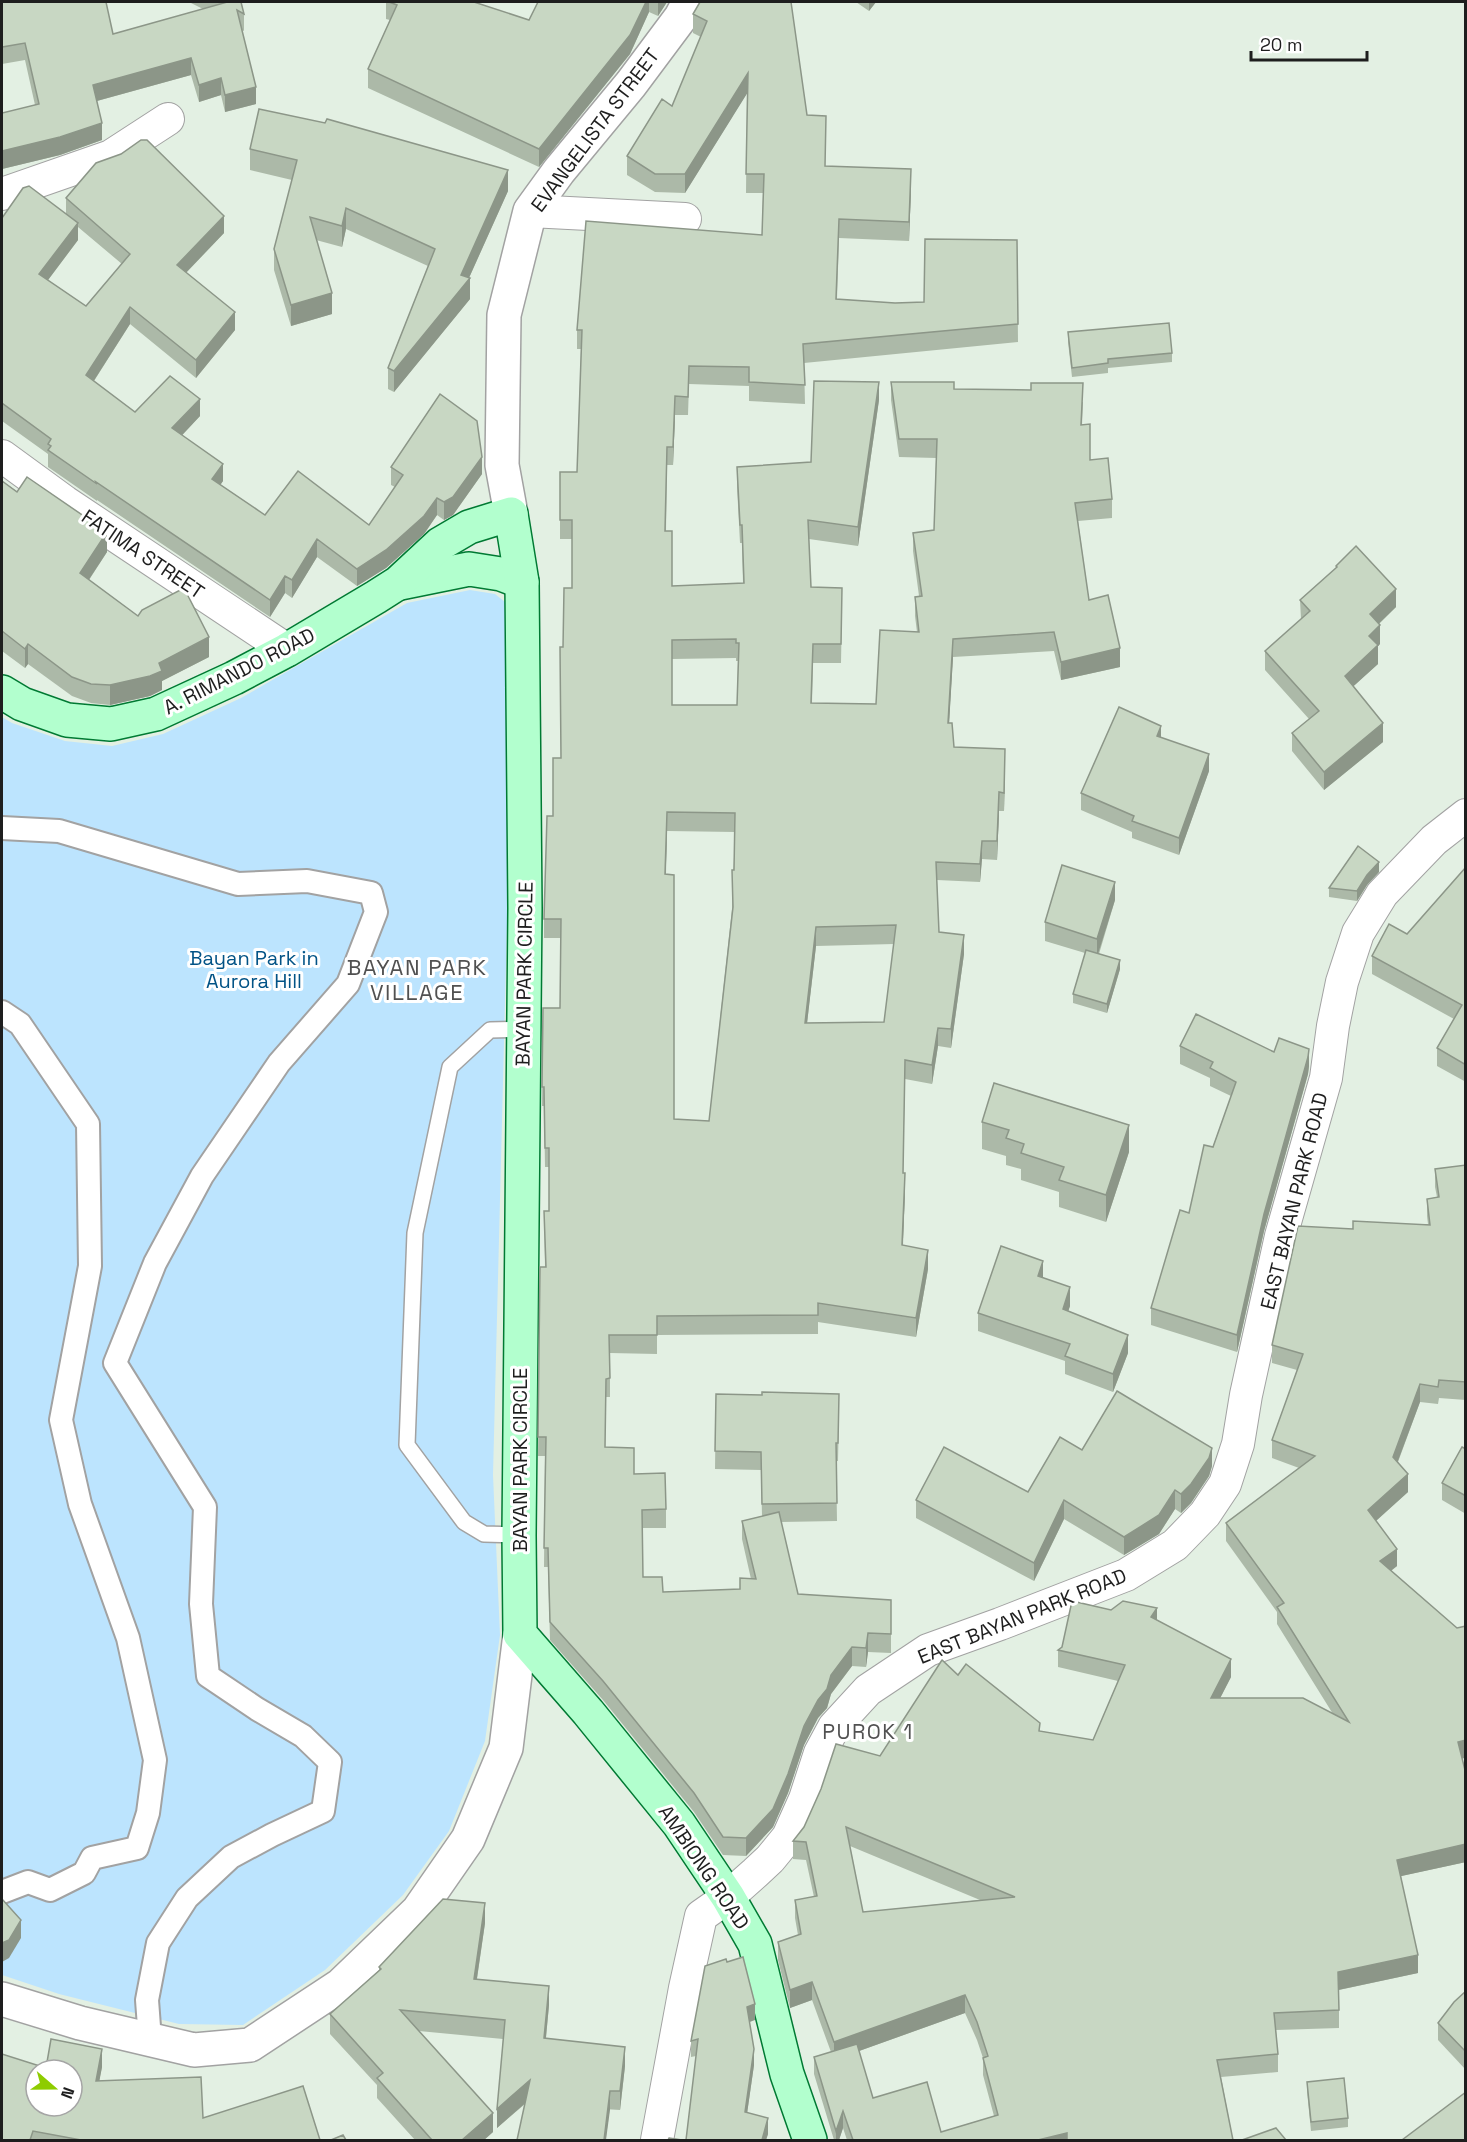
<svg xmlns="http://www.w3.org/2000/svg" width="1467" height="2142" font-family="'Space Grotesk',sans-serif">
	<rect width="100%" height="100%" fill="#e3f0e3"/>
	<polygon fill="#bce4fe" points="470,590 495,594 515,610 493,1475 500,1635 485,1741 449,1831 403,1895 325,1970 243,2025 179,2024 59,1994 2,1975 2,717 12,723 65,741 112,746 163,734 241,698 407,603"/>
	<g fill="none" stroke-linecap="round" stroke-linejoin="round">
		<g stroke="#a2a2a2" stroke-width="18">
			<polyline id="service" points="519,1535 484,1534 464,1522 407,1445 415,1233 450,1067 490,1030 523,1029"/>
		</g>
		<g stroke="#a2a2a2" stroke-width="26">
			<g id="pedestrian">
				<polyline points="2,828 59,831 238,884 307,881 371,893 376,912 348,984 279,1063 202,1176 155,1263 115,1363 205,1507 201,1604 208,1676 257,1709 303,1736 330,1762 323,1811 272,1835 231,1857 187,1898 158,1943 147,2000 150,2040"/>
				<polyline points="2,1012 20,1024 88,1124 90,1266 61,1420 80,1504 128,1638 155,1760 148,1813 137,1848 92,1858 84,1873 50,1890 28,1882 2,1892"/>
			</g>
		</g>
		<g stroke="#a2a2a2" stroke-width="34">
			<g id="minor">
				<polyline points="2,194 111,156 168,119"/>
				<polyline points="530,211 685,219"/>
				<polyline points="2,456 65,502 287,650"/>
				<polyline points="657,2140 685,1988 701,1916 728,1897 755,1873 770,1859 788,1837 805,1799 820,1753 834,1727 868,1690 928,1650 1000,1624 1126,1575 1175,1545 1205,1514 1225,1484 1238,1444 1246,1395 1281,1236 1326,1078 1333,1026 1342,982 1358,933 1382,894 1434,840 1466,815"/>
			</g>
		</g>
		<g stroke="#a2a2a2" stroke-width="36">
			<g id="tertiary">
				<polyline points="511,514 502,465 504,315 530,211 559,171 631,84 681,17 689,2"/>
				<polyline points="2,1999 80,2023 194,2050 250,2045 341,1985 418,1911 468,1839 506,1748 520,1634"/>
			</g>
		</g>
		<g stroke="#007a33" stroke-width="36">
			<g id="secondary">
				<polyline points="400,583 469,569 501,574 522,582"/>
				<polyline points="2,692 22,704 67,720 111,724 156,714 234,678 287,650 376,597 398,583 440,544 469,527 511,514 522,582 525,908 519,1535 520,1634 588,1712 679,1824 728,1897 755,1944 787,2074 810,2140"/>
			</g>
		</g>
		<use href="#service" stroke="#fff" stroke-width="15"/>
		<use href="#pedestrian" stroke="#fff" stroke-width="22"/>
		<use href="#minor" stroke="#fff" stroke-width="32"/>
		<use href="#tertiary" stroke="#fff" stroke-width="33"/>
		<use href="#secondary" stroke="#b2ffce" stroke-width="33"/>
	</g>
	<g fill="#acb9a8" fill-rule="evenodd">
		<polygon points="2,2 113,34 203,9 189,2 241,2 244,14 244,31 242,30 256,104 225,112 221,95 199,102 191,75 97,101 102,140 60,155 2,169 2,113 35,105 25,60 2,64"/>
		<polygon points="386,2 474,2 529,20 538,2 667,2 658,16 649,12 630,54 539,167 368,88 368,69 390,20 386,19"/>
		<path d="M700,2L807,115L825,166L911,188L909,241L839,238L837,299L895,303L924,302L1017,240L1018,342L804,363L805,404L749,401V386L689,384L688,415H675L673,465H667L666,531L672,586L743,583L742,543H740L737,486V467L811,462L879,400L858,546L809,539L811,587L842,607L841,663H813L812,703L876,704L917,632L915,616V597L919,596L913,551V533L934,530L936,458L899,457L891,400V382L954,389L1083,402L1082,425L1090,460L1112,499V518L1078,521L1089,600L1120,667L1061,680L1054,651L953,657L949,723L954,747L1005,768L1004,811H999L997,860L982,859L980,882L937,880L939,932L964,954L951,1048L938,1046L932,1084L905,1079L903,1173L905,1191L903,1246L928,1269L916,1337L818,1322V1334L657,1335V1354L610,1353V1397H606L605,1447L634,1474L666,1509V1528H642L643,1577L663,1592L740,1589L751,1579L742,1539V1521L762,1516L761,1470L715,1469L716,1394L839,1412L838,1461H836L837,1521L781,1522L798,1594L891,1600V1653L868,1652L866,1667L852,1666L831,1694L827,1708L818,1718L804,1745L788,1793L773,1827L746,1856L723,1855L694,1812L603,1700L550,1640L548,1567H544L545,1456H538L540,1267H545L544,1211H549V1167H545L544,1106H542L543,1008H560L561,938H544V919L553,816L561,758L563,647L572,588V539H560V472H577L581,349H577V330L762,235L763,193H746L747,93L685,193L655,192L627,175V156L672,106L701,37L693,33V14ZM736,658V661H738L737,705H672V659ZM667,831L735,832L732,909L709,1121L674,1119L666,874ZM894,944L884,1022L807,1023L816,946Z"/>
		<polygon points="856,2 876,2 869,11"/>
		<polygon points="250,149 508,191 469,278 470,299 394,392 388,389 388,368 428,266 346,229 342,247 316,240 332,314 291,326 274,270 274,249 292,180 250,170"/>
		<path d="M66,198L224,233L186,273L235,330L196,378L130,324L94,381L135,412L200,416L182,435L223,481L220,485L265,515L369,525L395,487L391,485V467L482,474L453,515L444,520L437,515L424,534L386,568L357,586L317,557L292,598L285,593L270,617L97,500V501L48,467V454L2,421V218L66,213ZM78,227L122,264L86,306L48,280L78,240Z"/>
		<polygon points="1068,332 1172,353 1172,362 1108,368 1108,373 1072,377 1068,342"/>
		<polygon points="2,481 107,552 89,580 138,616 209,657 162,681 162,690 150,696 110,705 91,703 72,696 28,664 25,668 2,651"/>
		<polygon points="1336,566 1396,607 1379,624 1380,644 1378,646 1378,664 1353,686 1383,742 1324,790 1292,751 1292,733 1309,719 1265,670 1265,651 1301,619 1300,600 1336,568"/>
		<polygon points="1161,738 1209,771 1179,855 1132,838 1132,832 1081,810 1081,793"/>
		<polygon points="1466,867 1466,1082 1437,1066 1437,1048 1454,1019 1372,974 1372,956 1407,934"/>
		<polygon points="1379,872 1367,885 1357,901 1329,897 1329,888"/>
		<polygon points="1115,900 1099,954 1120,969 1107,1013 1073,1003 1073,994 1085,953 1045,941 1045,922"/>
		<polygon points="1180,1046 1274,1052 1309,1066 1308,1074 1264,1231 1237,1352 1151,1325 1151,1308 1189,1213 1231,1096 1210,1086 1210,1078 1180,1064"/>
		<polygon points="982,1122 1129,1152 1106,1222 1059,1207 1059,1192 1021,1180 1021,1169 1006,1165 1006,1156 982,1149"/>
		<path d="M1466,1165V1400L1439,1398L1438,1404L1420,1402L1398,1462L1408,1492L1376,1521L1397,1566L1391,1571L1466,1758H1462L1466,1774V1862L1401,1876L1418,1973L1339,1990V2028L1276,2030L1278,2054V2072L1221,2077L1233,2140H847L843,2128L839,2140H834L814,2074V2057L831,2052L812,2000L790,2008L778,1960V1942L798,1935L795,1918V1900L814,1897L806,1860L793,1859V1841L880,1756L958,1675L1040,1731L1093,1740L1118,1681L1058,1667V1650L1111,1610L1157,1620L1231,1677L1220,1698L1333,1714L1277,1624V1612L1226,1541V1523L1299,1468L1272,1458V1440L1297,1370L1272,1363V1345L1353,1229L1428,1224L1427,1216V1199L1437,1197L1435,1187V1169ZM850,1846L980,1900L863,1912ZM965,2013L977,2040L983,2058V2075L994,2116L941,2132L873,2098L859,2051Z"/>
		<polygon points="1043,1278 1070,1306 1068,1311 1128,1353 1113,1392 1065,1374 1065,1361 978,1331 978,1313"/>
		<polygon points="1466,1449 1466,1514 1442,1500 1442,1483"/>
		<polygon points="1082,1450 1212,1466 1209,1476 1191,1503 1181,1513 1175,1509 1159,1534 1124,1555 1064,1519 1034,1581 916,1518 916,1500 1028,1492"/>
		<polygon points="485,1923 477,1979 549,2005 546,2038 625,2066 620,2110 525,2104 497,2128 503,2039 419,2031 493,2132 484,2140 415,2140 377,2098 377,2085 330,2034 330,2014 379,1970 379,1967"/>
		<polygon points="1466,1991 1466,2070 1438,2040 1438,2023"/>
		<polygon points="755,2020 749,2022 754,2065 747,2113 768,2134 766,2140 696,2056 691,2057 691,2041"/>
		<polygon points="102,2067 99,2081 203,2118 320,2140 2,2140 46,2068"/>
		<polygon points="1307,2082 1348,2118 1348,2127 1311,2131 1307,2091"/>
	</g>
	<g fill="#8c9688">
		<polygon points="646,2 649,2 649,12 630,54 539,167 539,149"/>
		<polygon points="658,2 667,2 658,16"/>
		<polygon points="869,2 876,2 869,11"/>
		<polygon points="191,58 191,75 93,102 93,85"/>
		<polygon points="748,73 748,92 685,193 685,174"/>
		<polygon points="221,78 221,95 199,102 199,85"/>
		<polygon points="256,87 256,104 225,112 225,95"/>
		<polygon points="102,123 102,140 60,155 2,169 2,151"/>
		<polygon points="911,169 911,188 909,241 909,222"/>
		<polygon points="508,170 508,191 468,280 470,278 470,299 394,392 394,371 461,275"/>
		<polygon points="346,208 346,229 342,247 342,226"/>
		<polygon points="224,216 224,233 177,282 177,265"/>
		<polygon points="78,223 78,240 39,292 39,274"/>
		<polygon points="332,293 332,314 291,326 291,305"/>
		<polygon points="130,307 130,324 86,393 86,375"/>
		<polygon points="235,312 235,330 196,378 196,360"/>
		<polygon points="879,382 879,400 858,546 858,527"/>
		<polygon points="675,396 675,415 673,465 673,447"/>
		<polygon points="200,399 200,416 172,446 172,428"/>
		<polygon points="482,457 482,474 453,515 444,520 444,502"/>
		<polygon points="223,464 223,481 212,497 212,479"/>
		<polygon points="437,498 437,515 424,534 386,568 357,586 357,569"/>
		<polygon points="107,532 107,552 80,593 80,573"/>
		<polygon points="317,539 317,557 292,598 292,580"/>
		<polygon points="285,576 285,593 270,617 270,600"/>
		<polygon points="1396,589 1396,607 1370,632 1370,614"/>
		<polygon points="1380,625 1380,644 1378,646 1378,664 1345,694 1345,676 1369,636"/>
		<polygon points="209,637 209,657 162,681 162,690 150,696 110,705 110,685 159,663"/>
		<polygon points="953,639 953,657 948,742 948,723"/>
		<polygon points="28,644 28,664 25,668 25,649"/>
		<polygon points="1120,648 1120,667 1061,680 1061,662"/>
		<polygon points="1383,723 1383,742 1324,790 1324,772"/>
		<polygon points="1161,726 1161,742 1157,736"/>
		<polygon points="1005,749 1005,768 1004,811 1004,793"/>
		<polygon points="1209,754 1209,771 1179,855 1179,838"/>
		<polygon points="999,792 999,811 997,860 997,841"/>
		<polygon points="667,812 667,831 665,893 665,874"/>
		<polygon points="982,841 982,859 980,882 980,864"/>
		<polygon points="1379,862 1379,872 1367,885 1357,901 1357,891 1367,875"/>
		<polygon points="1115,882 1115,900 1097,957 1097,939"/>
		<polygon points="816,927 816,946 805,1041 805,1023"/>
		<polygon points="964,935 964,954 951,1048 951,1029"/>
		<polygon points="1120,960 1120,969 1107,1013 1107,1004"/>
		<polygon points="938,1028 938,1046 932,1084 932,1065"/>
		<polygon points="1309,1049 1309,1066 1308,1074 1264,1231 1237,1352 1237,1335 1264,1214"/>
		<polygon points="1129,1125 1129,1152 1106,1222 1106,1195"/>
		<polygon points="905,1173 905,1191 902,1264 902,1245"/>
		<polygon points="928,1250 928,1269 916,1337 916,1318"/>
		<polygon points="1043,1261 1043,1279 1038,1276"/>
		<polygon points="1070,1287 1070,1306 1063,1327 1063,1309"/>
		<polygon points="1128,1335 1128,1353 1113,1392 1113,1374"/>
		<polygon points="1420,1384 1420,1402 1393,1474 1393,1457"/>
		<polygon points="1212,1448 1212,1466 1209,1476 1191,1503 1181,1513 1181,1494"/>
		<polygon points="1408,1474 1408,1492 1368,1528 1368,1510"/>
		<polygon points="1175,1490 1175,1509 1159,1534 1124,1555 1124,1537"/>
		<polygon points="1064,1500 1064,1519 1034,1581 1034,1563"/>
		<polygon points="1397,1549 1397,1566 1380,1579 1380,1561"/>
		<polygon points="1157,1608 1157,1626 1151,1617"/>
		<polygon points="868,1633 868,1652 866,1667 866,1648"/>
		<polygon points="852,1647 852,1666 831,1694 827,1708 818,1718 804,1745 788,1793 773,1827 746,1856 746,1838 831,1675"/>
		<polygon points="1231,1659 1231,1677 1211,1716 1211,1698"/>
		<polygon points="1466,1740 1466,1758 1458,1759 1458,1742"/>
		<polygon points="1466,1844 1466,1862 1397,1877 1397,1860"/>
		<polygon points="485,1903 485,1923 474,1998 474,1979"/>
		<polygon points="21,1920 21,1938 9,1958 2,1962 2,1943"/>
		<polygon points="1418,1955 1418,1973 1338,1990 1338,1972"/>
		<polygon points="812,1982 812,2000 790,2008 790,1990"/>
		<polygon points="549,1986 549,2005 544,2057 544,2038"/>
		<polygon points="965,1995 965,2013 834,2060 834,2042"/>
		<polygon points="755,2004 755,2020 747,2023 747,2007"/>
		<polygon points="625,2047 625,2066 620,2110 620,2091"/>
		<polygon points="102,2049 102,2067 96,2099 96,2081"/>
		<polygon points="754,2049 754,2065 745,2128 745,2112"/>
		<polygon points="530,2080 530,2099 497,2128 497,2109"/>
		<polygon points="610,2091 610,2110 606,2140 604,2140"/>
		<polygon points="843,2111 843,2128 839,2140 836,2140 836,2131"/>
		<polygon points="493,2113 493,2132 484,2140 462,2140"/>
		<polygon points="768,2118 768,2134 766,2140 762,2140"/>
		<polygon points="1067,2133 1067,2140 1038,2140"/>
	</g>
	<g fill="#c8d7c3" stroke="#8c9688" stroke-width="1.5" fill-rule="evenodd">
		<polygon points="2,2 106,2 113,34 224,3 221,2 241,2 244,14 237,10 256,87 225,95 221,78 199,85 191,58 93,85 102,123 60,137 2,151 2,113 39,104 25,43 2,47"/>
		<polygon points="389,2 474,2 529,20 538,2 646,2 630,35 539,149 368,69 397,5"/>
		<path d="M700,2H791L807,115L826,116L825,166L911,169L909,222L839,219L836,299L895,303L924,302L925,239L1017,240L1018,324L803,344L805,385L749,382V367L689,366L688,397L675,396L673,447H667L665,531H672V586L744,583L742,525H740L737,467L811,462L814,381L879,382L858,527L808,520L811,587L842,588L841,644H813L811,703L876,704L880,630L919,632L915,597L922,596L913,533L934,530L937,439H899L891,382H954V389L1031,390V383H1083L1081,425L1090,424V460L1108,458L1112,499L1075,503L1089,600L1108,595L1120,648L1061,662L1054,632L953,639L948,723H952L954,747L1005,749L1004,793L999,792L997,841H982L980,864L936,862L939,932L964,935L951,1029L938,1028L932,1065L905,1060L903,1173H905L902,1245L928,1250L916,1318L818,1303V1315L657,1316V1335H609L610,1378L606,1379L605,1447L634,1448V1474L665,1473L666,1509L642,1510L643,1577H662L663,1592L740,1589V1578L756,1579L742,1521L779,1512L798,1594L891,1600V1634L868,1633L866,1648L852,1647L831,1675L827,1689L818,1700L804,1726L788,1774L773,1809L746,1838L723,1837L694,1793L603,1681L550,1622L548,1548H544L546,1437H538L540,1267H546L544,1211H549V1148H545L544,1087H542L543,1008H560L561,919H544L547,816H553V758H561L560,647H563L564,588H572V520H560V472H577L582,330H577L586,221L762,235L764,174H746L748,73L685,174H655L627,156L662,99L672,106L707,21L693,14ZM736,639V643H739L737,705H672V640ZM667,812L735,813L734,870H732L733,907L709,1121L674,1119V875L665,874ZM896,925L884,1022L805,1023L816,927Z"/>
		<polygon points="259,109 325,123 327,119 508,170 461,275 470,278 394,371 388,368 435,249 346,208 342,226 310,217 332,293 291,305 274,249 297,160 250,149"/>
		<polygon points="141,140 147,140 224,216 177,265 235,312 196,360 130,307 86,375 135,412 170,376 200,399 172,428 223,464 212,479 265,515 298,471 369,525 403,475 391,467 440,394 477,421 482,457 453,497 444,502 437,498 424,516 386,550 357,569 317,539 292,580 285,576 270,600 96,482 97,484 48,450 51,446 48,444 51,439 2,403 2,218 23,188 29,186 78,223 39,274 86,306 130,254 66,198 96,163 121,154"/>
		<polygon points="1169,323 1172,353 1108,359 1108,363 1072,368 1068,332"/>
		<polygon points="27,477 107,532 80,573 138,616 142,610 184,588 209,637 159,663 162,671 150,676 110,685 91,684 72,677 28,644 25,649 2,631 2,481 17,492"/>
		<polygon points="1356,546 1396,589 1370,614 1380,625 1369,636 1378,645 1345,676 1383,723 1324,772 1292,733 1319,711 1265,651 1310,611 1300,600 1337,567 1336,566"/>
		<polygon points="1119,707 1161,726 1157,736 1209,754 1179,838 1132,821 1134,816 1081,793"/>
		<polygon points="1358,846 1379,862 1367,875 1357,891 1329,888"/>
		<polygon points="1062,865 1115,882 1097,939 1045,922"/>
		<polygon points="1466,867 1466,1065 1437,1048 1462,1005 1372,956 1389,924 1407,934"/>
		<polygon points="1086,950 1120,960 1107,1004 1073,994"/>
		<polygon points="1196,1014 1274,1052 1279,1038 1309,1049 1308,1057 1264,1214 1237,1335 1151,1308 1180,1210 1189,1213 1204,1145 1213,1147 1236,1082 1210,1068 1213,1062 1180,1046"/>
		<polygon points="994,1083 1129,1125 1106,1195 1059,1180 1064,1167 1021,1153 1024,1144 1006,1138 1009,1130 982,1122"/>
		<path d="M1466,1165V1382L1439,1380L1438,1387L1420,1384L1393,1457L1408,1474L1368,1510L1397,1549L1380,1561L1457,1628L1466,1626V1740L1458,1742L1466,1774V1844L1397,1860L1418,1955L1338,1972L1339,2010L1274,2013L1278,2054L1217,2060L1233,2140H1067V2133L1038,2140H853L843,2111L836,2131L814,2057L857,2044L873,2098L927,2082L941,2132L998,2115L983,2058L988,2056L977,2022L965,1995L834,2042L812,1982L790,1990L778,1942L801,1934L795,1900L817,1896L806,1842L793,1841L804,1827L821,1789L836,1744L880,1756L942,1660L958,1675L966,1664L1040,1723L1039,1731L1093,1740L1125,1665L1058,1650L1062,1647L1072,1601L1111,1610L1123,1601L1157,1608L1151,1617L1231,1659L1211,1698H1303L1349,1722L1277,1607L1284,1603L1226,1523L1315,1456L1272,1440L1303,1354L1272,1345L1298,1226L1353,1229V1221L1430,1225L1427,1199L1439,1197L1435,1169ZM846,1827L1015,1897L863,1912Z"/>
		<polygon points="1001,1246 1043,1261 1038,1276 1070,1287 1063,1309 1128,1335 1113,1374 1065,1356 1070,1344 978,1313"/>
		<polygon points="1117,1391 1212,1448 1209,1458 1191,1484 1181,1494 1175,1490 1159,1515 1124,1537 1064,1500 1034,1563 916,1500 944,1447 1028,1492 1060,1437 1082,1450"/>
		<polygon points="762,1392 839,1394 838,1443 836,1443 837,1503 762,1504 761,1452 715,1451 716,1394 762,1395"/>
		<polygon points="1462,1447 1466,1449 1466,1496 1442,1483"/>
		<polygon points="2,1899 21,1920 9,1940 2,1943"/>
		<polygon points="443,1899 485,1903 474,1979 549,1986 544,2038 625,2047 620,2091 610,2091 604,2140 517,2140 530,2080 497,2109 505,2020 400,2010 493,2113 462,2140 432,2140 377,2078 383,2073 330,2014 381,1969 379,1967"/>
		<polygon points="743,1957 755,2004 747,2007 754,2049 745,2112 768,2118 762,2140 686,2140 698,2039 691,2041 705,1966 726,1959 727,1962"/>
		<polygon points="1466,1991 1466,2052 1438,2023 1454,2002"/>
		<path d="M51,2039L102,2049L96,2081L201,2077L203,2118L303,2086L320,2140H81L33,2131L30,2140H2V2054L46,2068ZM36,2070H72V2106H36Z"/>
		<polygon points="1344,2078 1348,2118 1311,2122 1307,2082"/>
		<polygon points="1466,2092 1466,2140 1402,2140"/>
		<polygon points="1276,2128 1286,2140 1242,2140"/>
		<polygon points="343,2135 346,2140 331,2140"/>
		<polygon points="669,2138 682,2140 668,2140"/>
	</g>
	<g text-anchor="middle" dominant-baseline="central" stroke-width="6" stroke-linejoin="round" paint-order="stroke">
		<g font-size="20" fill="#1e1e1e" stroke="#fff">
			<text transform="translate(595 130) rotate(-53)">EVANGELISTA STREET</text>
			<text transform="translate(143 554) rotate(34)">FATIMA STREET</text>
			<text transform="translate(239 671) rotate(-27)">A. RIMANDO ROAD</text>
			<text transform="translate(524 974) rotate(-89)">BAYAN PARK CIRCLE</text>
			<text transform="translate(1294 1201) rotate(-76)">EAST BAYAN PARK ROAD</text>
			<text transform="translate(520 1460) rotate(-90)">BAYAN PARK CIRCLE</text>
			<text transform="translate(1022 1616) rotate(-22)">EAST BAYAN PARK ROAD</text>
			<text transform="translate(704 1867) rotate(56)">AMBIONG ROAD</text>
		</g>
		<g font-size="20" fill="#025386" stroke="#fff">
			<text x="254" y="958">Bayan Park in<tspan x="254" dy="23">Aurora Hill</tspan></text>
		</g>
		<g font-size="21" letter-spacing="1.5" fill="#515151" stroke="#fff">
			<text x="868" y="1731">PUROK 1</text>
		</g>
		<g font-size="22" letter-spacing="1.5" fill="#515151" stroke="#fff">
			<text x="417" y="967">BAYAN PARK<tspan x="417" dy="25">VILLAGE</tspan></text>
		</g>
	</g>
	<rect width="1467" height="2142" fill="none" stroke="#1e1e1e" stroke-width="6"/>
	<g transform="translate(54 2088) rotate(110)"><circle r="28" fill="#ffffff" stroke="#a5a5a5" stroke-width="1.5"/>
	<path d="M0-4.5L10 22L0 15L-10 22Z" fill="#8ecc00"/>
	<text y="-9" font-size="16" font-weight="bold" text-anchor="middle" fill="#1e1e1e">N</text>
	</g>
	<path d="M1251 51v9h116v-9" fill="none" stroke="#1e1e1e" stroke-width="3"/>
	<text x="1260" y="51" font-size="18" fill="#1e1e1e" stroke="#ffffff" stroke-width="4.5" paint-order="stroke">20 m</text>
</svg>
